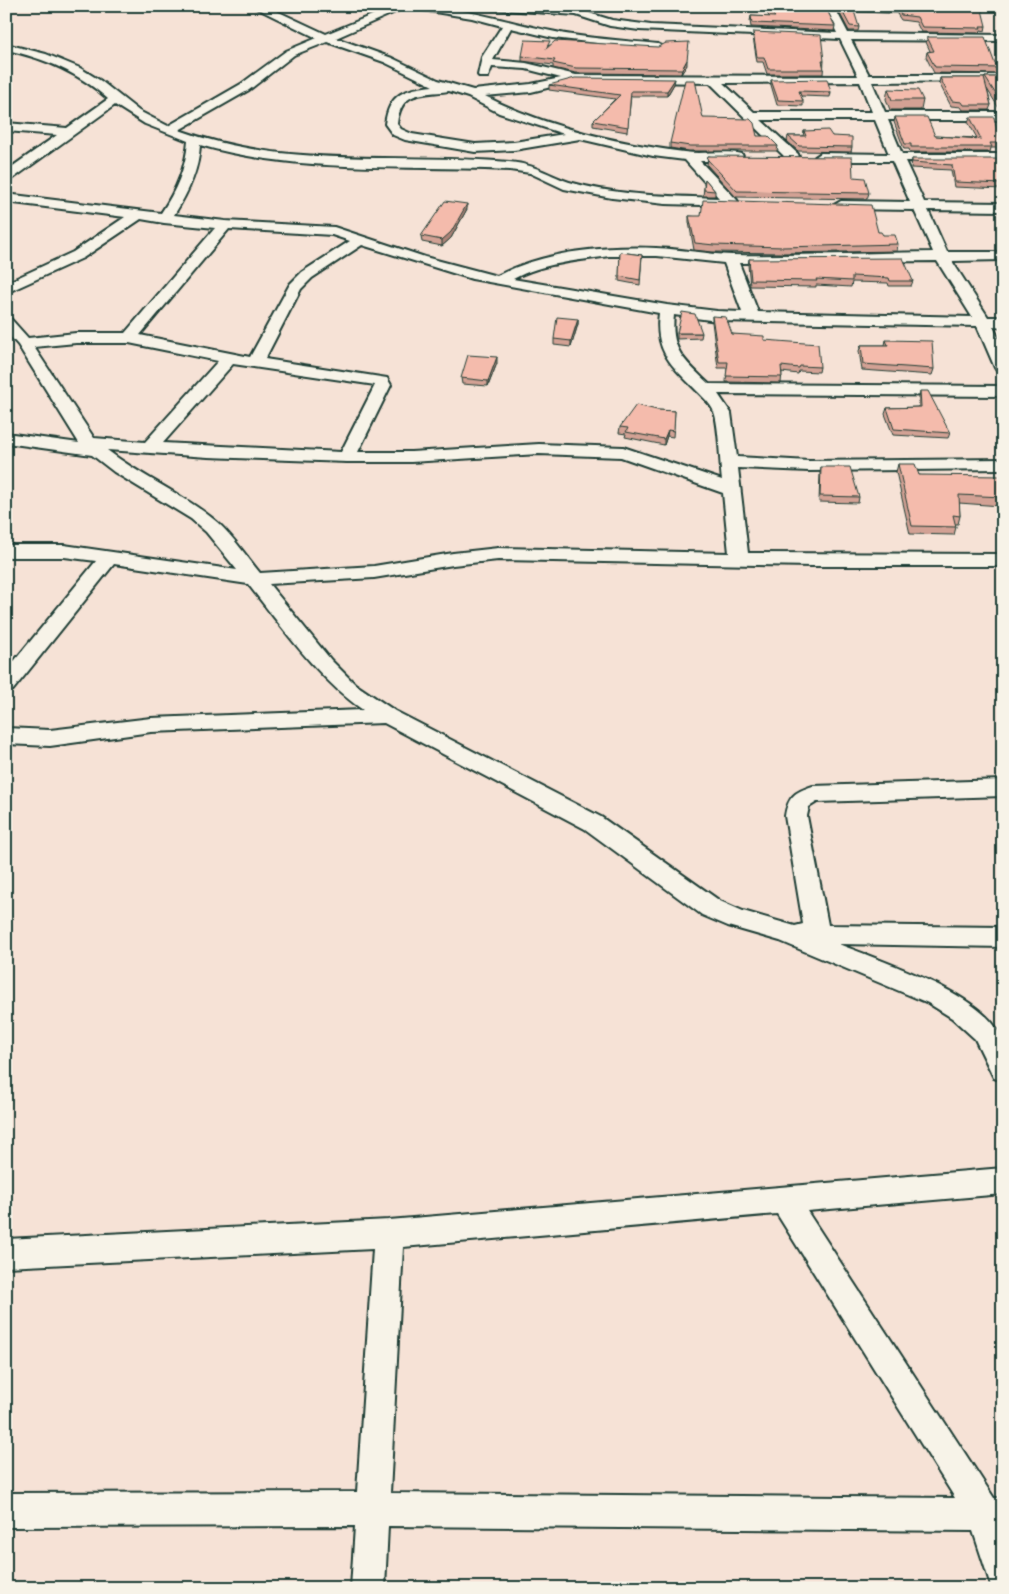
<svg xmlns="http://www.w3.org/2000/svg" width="1009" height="1594" font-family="Itim,sans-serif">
	<rect width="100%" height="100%" fill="#f6e2d6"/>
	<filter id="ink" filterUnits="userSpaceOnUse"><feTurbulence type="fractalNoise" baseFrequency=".02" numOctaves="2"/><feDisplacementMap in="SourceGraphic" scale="10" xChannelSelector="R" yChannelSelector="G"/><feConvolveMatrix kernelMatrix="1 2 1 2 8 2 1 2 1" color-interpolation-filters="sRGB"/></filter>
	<g filter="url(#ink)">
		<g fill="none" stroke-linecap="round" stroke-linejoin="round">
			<g stroke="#1f3d34" stroke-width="4">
				<g id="minor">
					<path d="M252,6H266L326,34L394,6H409L336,38L392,58L438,80L473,90L531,84L561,78L526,69L492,67L488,77H480L478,75L482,57L502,26L472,18L416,9L411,6C459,6 504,21 551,31C585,39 623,40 658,44L664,47L658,50L553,38L511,28L493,60L526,63L576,75L858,76L840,39L639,30L610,26L576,15L493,9L488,6H541L576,9L612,20L651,25L837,33L825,9H817L812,6H962C950,16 857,10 836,10L848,33L1003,35V41L851,40L869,75H1003V81L872,82L885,112H1003V120H888L902,154H1003V162L905,161L924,202L1003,203V211L928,210L947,252H1003V260L952,261L988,317H1003V327L993,326L1003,349V373L997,371L995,368L977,326L717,321L674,315C670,351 685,361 709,384L1003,386V396L718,394L731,413L737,457L809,461L1003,459V469L809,471L738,468L748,553L1003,554V566H812L498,560L453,565L374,578L269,584L331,660L355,684L395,711L601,817L720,901L743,911L795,926L803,924L785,816C788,797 794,792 813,786L1003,780V796L817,802L809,807L807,816L828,925L1003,927V947L839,944C880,961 993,996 1003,1043C1005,1055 1003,1069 1003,1081L994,1078L975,1039L952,1018L928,1003L780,941L728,926L702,915L585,829L384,723L151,732L50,746L6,744V728L50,730L151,718L363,710C316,677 283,628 248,584L114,564L13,690L6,692V671L96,561L64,557H6V545H64L237,570L206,532L191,519L114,472L92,455L6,443V433L79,443L18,345L6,332V317L11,319L28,338L76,333H125L215,228L164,223L141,219L83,258L6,293V283L73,252L125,217L6,202V194L161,213C176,191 186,168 188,141L145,124L115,105L11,180L6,181V171L57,135L6,131V123L67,128L108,99C79,73 45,58 6,50V44L46,54L80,68L101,81L139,111L168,126L241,84L286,51L317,38ZM327,42L384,62L433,86C405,89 389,93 385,124L393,135L405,140L475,152L514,150L580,139L653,156L685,160L719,198C672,196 619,196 573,183C549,176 536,164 509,162C395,152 290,170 179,130L249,90L294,55ZM575,81L710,83L788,160L793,161L799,157L798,154L761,120H875L889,154L821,153L815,157L821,161H892L910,202L841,201L834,205L841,209L914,210L933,252C866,253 799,256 732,255C706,254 681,249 656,248C603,246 545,251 497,276L425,257L334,227L225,221L174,215C188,193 199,170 200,145C301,174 406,165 510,170L530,173L564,189L612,198L665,204L737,206L739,203L737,200L700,161H737L743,157L742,154C723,150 703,155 684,152C617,143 546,127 485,96L531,92ZM860,82L872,112H754L723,83ZM449,91L468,97L499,113L564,134L514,142L475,144L412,134L401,129L397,124C401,90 421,95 449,91ZM229,229L332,235L350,241L302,272L290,284L250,357L140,335ZM362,245L472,279L659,313C654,352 672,366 697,391C703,397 711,404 714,412C719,424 720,465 722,480L623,447L539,444L411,452H358L391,385L387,378L265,359L301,289L312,278ZM609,256H657L724,263L742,312L717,311L667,305L513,279C543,263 576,261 609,256ZM937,261L972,317L758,312L739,263ZM76,343H129L218,361L145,442L94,438L34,347ZM233,364L375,385L341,452L163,443ZM107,450L208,457L347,462H411L539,454L621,457L723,493L729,553L498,548L453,553L374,566L260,573C246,556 233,536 217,522C184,494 142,477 107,450Z"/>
					<path d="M1003,1168V1194L807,1211L994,1498H1003V1588L991,1586L973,1531L388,1526L385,1588H351L355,1526L6,1527V1493L357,1492L373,1249L6,1267V1239L389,1220ZM777,1214L955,1498L390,1493L403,1247Z"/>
				</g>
			</g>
			<use href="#minor" fill="#f7f3e8" fill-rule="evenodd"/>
		</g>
		<g fill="#d2a194" stroke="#1f3d34">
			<polygon points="760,6 825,6 835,26 834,31 751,27 750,21 751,16 770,17"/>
			<polygon points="840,7 859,27 858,31 849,31 839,12"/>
			<polygon points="898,9 986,26 985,31 981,30 980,33 921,32 916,22 901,20 897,14"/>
			<polygon points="753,32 824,61 823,74 767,74 763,62 757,62 753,37"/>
			<polygon points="927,37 995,64 1003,65 1003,74 934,73 926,57 927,52 930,51 926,42"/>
			<polygon points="550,45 687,65 681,74 576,73 553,68 553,65 522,61 522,56"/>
			<polygon points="985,77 1003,77 1003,110 1000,110 987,89 991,105 989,110 963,110 961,107 951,106 939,83 940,78 984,78"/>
			<polygon points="771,80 831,92 830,97 801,96 803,101 803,106 777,105 771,85"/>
			<polygon points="674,84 667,96 631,96 627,132 593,126 593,121 615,99 549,90 549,85"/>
			<polygon points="888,89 923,100 921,110 890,110 886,99"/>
			<polygon points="895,117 935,136 977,138 968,122 970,117 1000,143 999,148 991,148 990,152 910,152 909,149 904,149 894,122"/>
			<polygon points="703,118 757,136 778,146 777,151 689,151 670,148 670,143"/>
			<polygon points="804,131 832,136 852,147 851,152 798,151 787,141 788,136 803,136"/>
			<polygon points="708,156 853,177 869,193 867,199 736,197 707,165"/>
			<polygon points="912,159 1003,172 1003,189 954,187 951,170 911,168"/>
			<polygon points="705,179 715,191 715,196 703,196"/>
			<polygon points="467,209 451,238 442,246 422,242 421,236"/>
			<polygon points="689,216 878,232 898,244 897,251 782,253 713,252 694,250 689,222"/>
			<polygon points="620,252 642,255 640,285 619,281"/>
			<polygon points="749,259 913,281 911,286 889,286 888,283 852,282 851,287 816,285 816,287 750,286 748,265"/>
			<polygon points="1002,270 1003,270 1003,287 1000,278"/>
			<polygon points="712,316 732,334 764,340 820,367 819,372 799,371 798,374 782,372 781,383 726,382 727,368 718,368 712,322"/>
			<polygon points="578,319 578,324 571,347 554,345 554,339"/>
			<polygon points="677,333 702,333 701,338 677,339"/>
			<polygon points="886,340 934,369 932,375 862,370 859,351 861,345 885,345"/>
			<polygon points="497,363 488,386 462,384 461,378"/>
			<polygon points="920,391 950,433 948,438 893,435 885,414 887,408 919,407 919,397"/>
			<polygon points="657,410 675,411 673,437 667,436 664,445 625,437 626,434 619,433 620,427"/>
			<polygon points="898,464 919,475 1003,491 1003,501 1001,506 959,503 960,516 958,524 955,524 956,527 954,535 910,534 896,472"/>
			<polygon points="821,467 859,497 858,503 819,502 820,473"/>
		</g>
		<g fill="#ab8378" stroke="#1f3d34">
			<polygon points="687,60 687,65 681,74 682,69"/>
			<polygon points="675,79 674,84 667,96 667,91"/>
			<polygon points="467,204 467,209 451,238 442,246 442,240"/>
			<polygon points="578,319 578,324 571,347 571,341"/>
			<polygon points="497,357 497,363 488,386 488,381"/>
			<polygon points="668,430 667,436 664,445 664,439"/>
		</g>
		<g fill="#f4bbac" stroke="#1f3d34">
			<polygon points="765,6 825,6 835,26 752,23 751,16 775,17"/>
			<polygon points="955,6 981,6 986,26 980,26 981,28 922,27 917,17 901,15 898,9"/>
			<polygon points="840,7 853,8 859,27 850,26"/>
			<polygon points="753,32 821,35 824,61 822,61 824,69 768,69 764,57 757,57"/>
			<polygon points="927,37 985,37 995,64 1003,65 1003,68 935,67 927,52 934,51"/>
			<polygon points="525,40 550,41 546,49 555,41 658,47 666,43 689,42 687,60 682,69 576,68 553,63 555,60 522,56"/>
			<polygon points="985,77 1003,77 1003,104 1002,104"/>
			<polygon points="575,78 675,79 667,91 631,91 628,127 593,121 620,95 549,85"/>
			<polygon points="940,78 984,78 991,105 964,105 962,102 952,101"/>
			<polygon points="827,79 831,92 799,91 803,101 778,100 771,80"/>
			<polygon points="685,80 695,80 703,118 750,119 754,123 757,136 768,136 778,146 690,146 670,143"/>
			<polygon points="888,89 918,90 923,100 892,100"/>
			<polygon points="895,117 927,117 935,136 981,139 970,117 994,117 1000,143 990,143 992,147 911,147 911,144 905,144"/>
			<polygon points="828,130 832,136 852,137 852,147 799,146 788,136 806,136 804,131"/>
			<polygon points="708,156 852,157 853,177 865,178 869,193 737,191 707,159"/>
			<polygon points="912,159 997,159 1003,172 1003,184 955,182 952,165 912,162"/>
			<polygon points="705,179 715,191 704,190"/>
			<polygon points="703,200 871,205 878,232 881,232 883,235 895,235 898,244 783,247 714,245 695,243 689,216 701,216"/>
			<polygon points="445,201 467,204 451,232 442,240 421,236"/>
			<polygon points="620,252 642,255 640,280 619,276"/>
			<polygon points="903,258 913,281 890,281 889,278 852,276 852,281 816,279 817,281 751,280 749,259"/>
			<polygon points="682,312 695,314 702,333 677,333"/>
			<polygon points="712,316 726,317 732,334 764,336 764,340 818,344 820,367 800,366 799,368 781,366 782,377 726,376 728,362 719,362"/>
			<polygon points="557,317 578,319 571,341 554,339"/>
			<polygon points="886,340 932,341 934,369 863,364 861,345 888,345"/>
			<polygon points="468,355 497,357 488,381 461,378"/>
			<polygon points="920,391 928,391 950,433 894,429 887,408 921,407"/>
			<polygon points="636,405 657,410 675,411 674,431 668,430 664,439 626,432 628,428 620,427"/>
			<polygon points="898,464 915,464 919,475 1000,476 1003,491 1003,497 959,495 960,516 953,515 956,527 912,526"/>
			<polygon points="821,467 850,467 859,497 820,496"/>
		</g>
	</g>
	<rect width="1009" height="1594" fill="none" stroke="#f7f3e8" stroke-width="25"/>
	<rect x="12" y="12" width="984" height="1569" fill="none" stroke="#1f3d34" stroke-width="2" filter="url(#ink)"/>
</svg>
